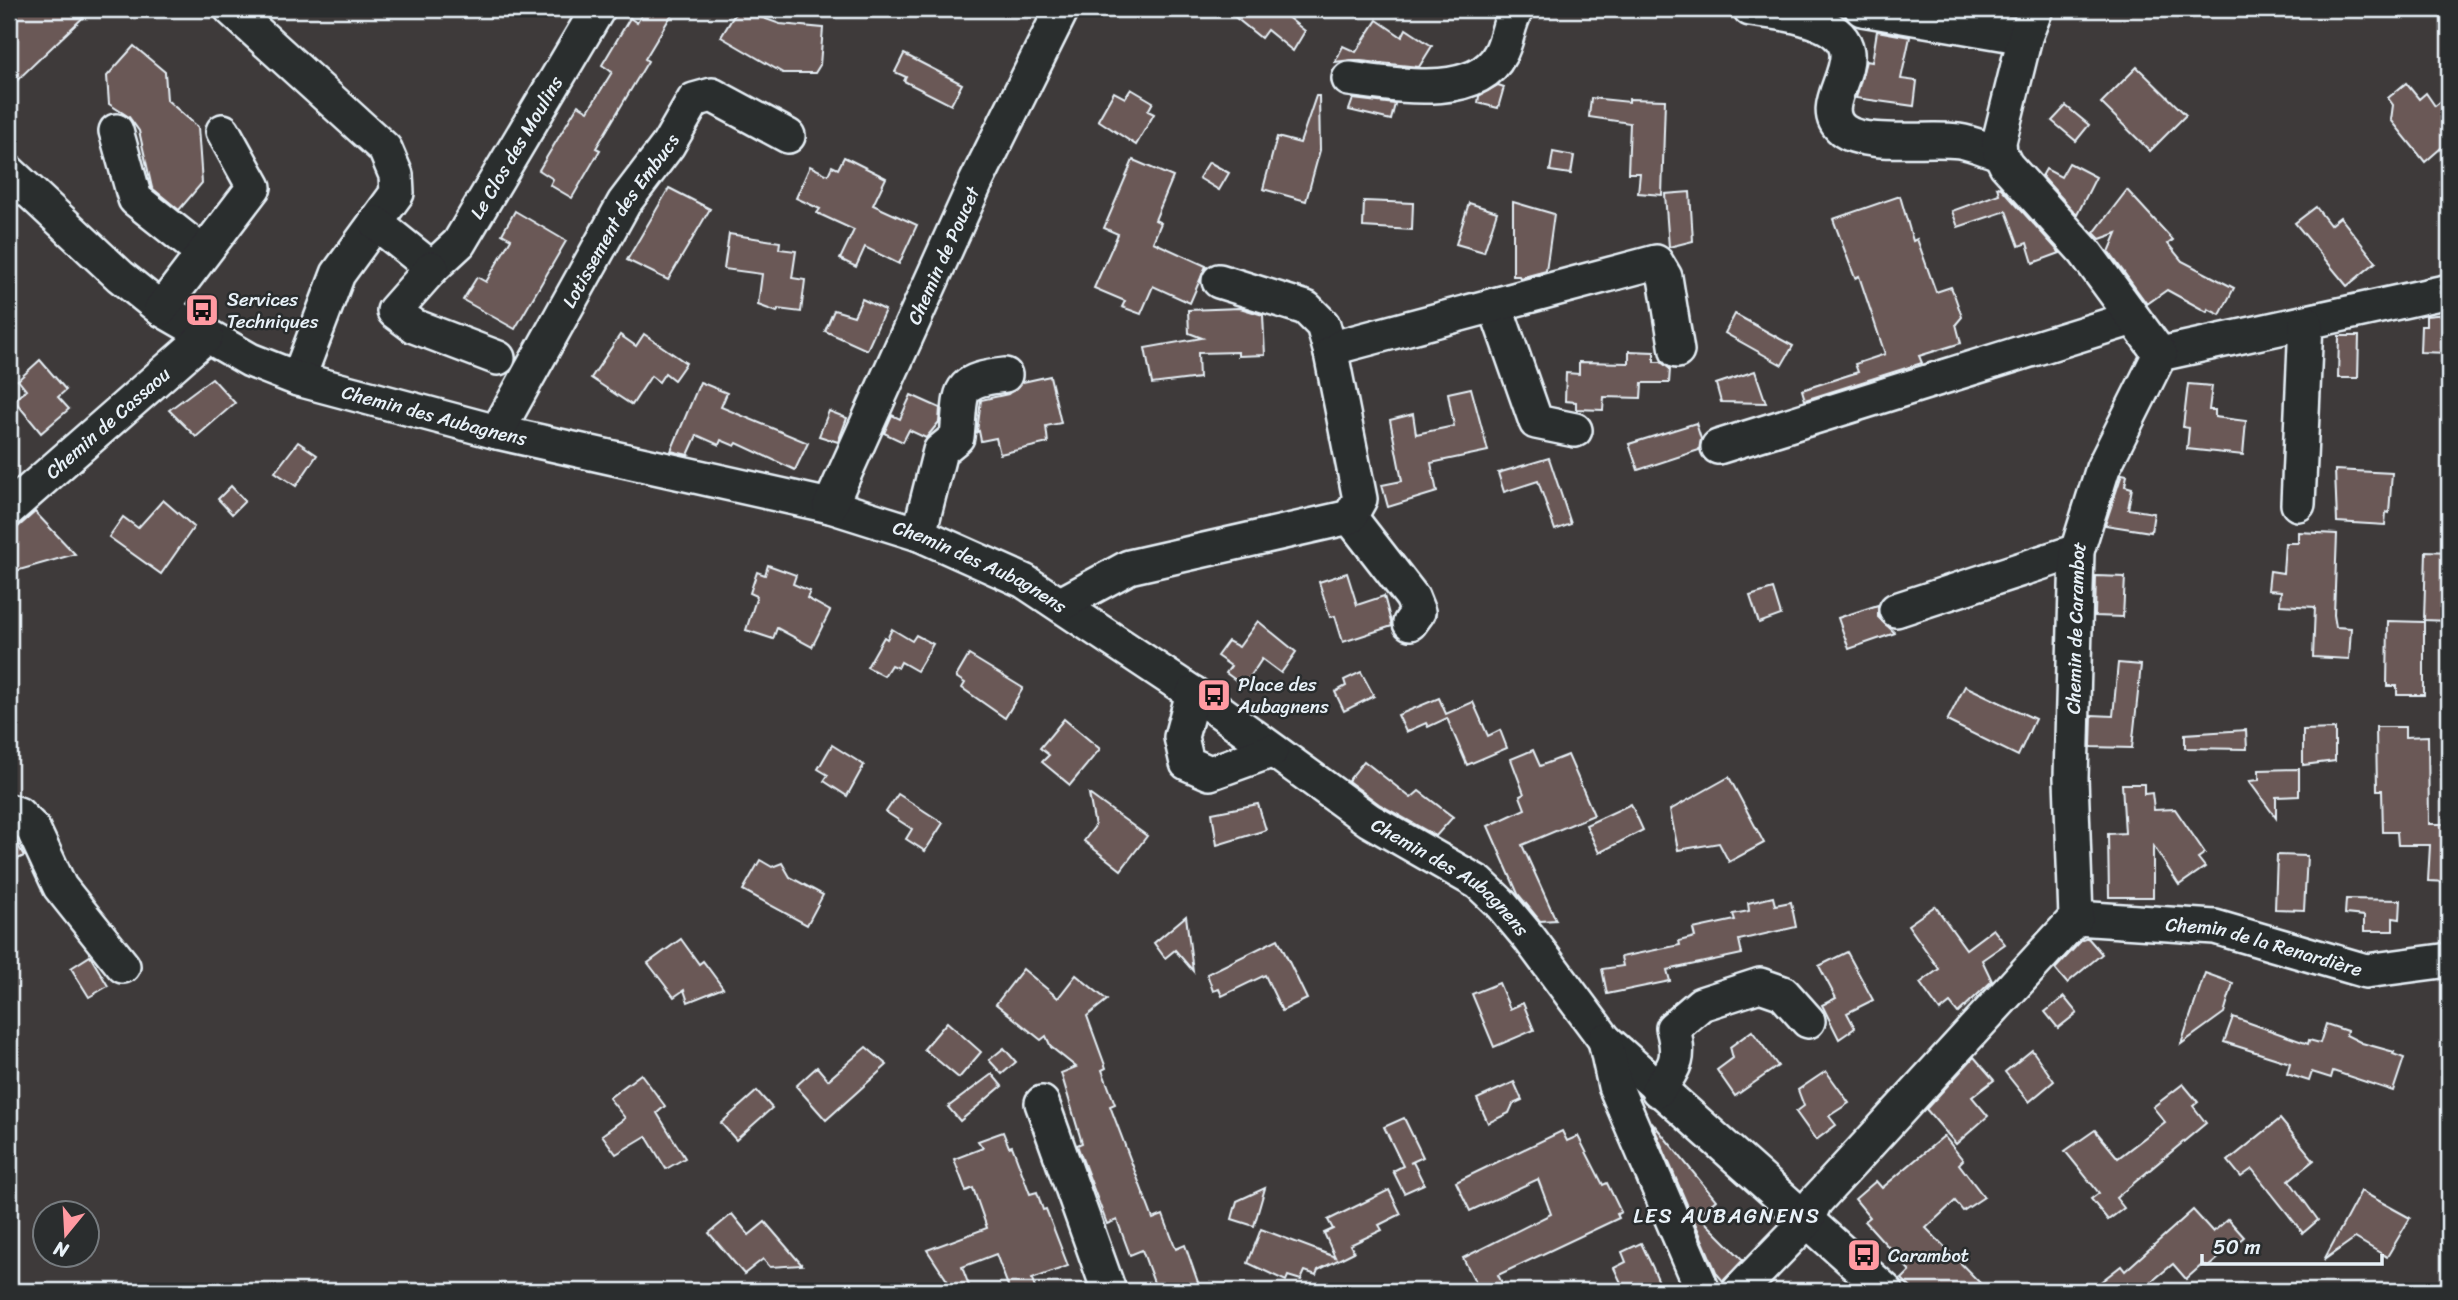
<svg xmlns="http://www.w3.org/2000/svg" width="2458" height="1300" font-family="Sriracha,sans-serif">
	<rect width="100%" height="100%" fill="#3e3a3a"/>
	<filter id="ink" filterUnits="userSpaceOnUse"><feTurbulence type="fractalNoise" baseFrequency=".0143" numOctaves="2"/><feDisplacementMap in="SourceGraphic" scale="14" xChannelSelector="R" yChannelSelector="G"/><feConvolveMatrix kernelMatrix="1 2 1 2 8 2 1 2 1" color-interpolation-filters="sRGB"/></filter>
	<g filter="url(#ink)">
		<g fill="#6b5956" stroke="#e8f1f8" stroke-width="2">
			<polygon points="9,9 92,9 9,88"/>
			<polygon points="645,9 675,9 645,59 648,61 596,148 600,150 572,198 550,185 553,179 539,170 578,105 588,111 612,72 602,65 630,18 637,23"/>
			<polygon points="738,9 780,24 823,28 820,65 815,73 783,73 721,37"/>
			<polygon points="1225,9 1284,9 1281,12 1305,31 1293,51 1267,30 1261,38"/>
			<polygon points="1377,20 1402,37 1406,29 1432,46 1419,67 1351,60 1335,62 1343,46 1356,52"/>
			<polygon points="1877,31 1910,37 1901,79 1917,81 1914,106 1856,98 1866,61 1872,62"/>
			<polygon points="134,46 165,72 167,100 198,127 202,183 179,210 152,188 139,131 129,117 109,104 107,76"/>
			<polygon points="904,54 962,84 951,105 904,81 906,77 895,72"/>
			<polygon points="2137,67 2186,115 2150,151 2101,103"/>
			<polygon points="2406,83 2419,99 2426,93 2435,106 2449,95 2449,141 2425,162 2391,120 2393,105 2388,98"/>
			<polygon points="1498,85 1504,87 1498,108 1478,103 1479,96"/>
			<polygon points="1131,89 1153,102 1148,111 1154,114 1136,145 1098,120 1114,92 1125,98"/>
			<polygon points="1316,96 1319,96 1320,150 1306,201 1263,189 1277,137 1300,143"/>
			<polygon points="1591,98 1629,102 1629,99 1665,100 1662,195 1638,193 1640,173 1628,173 1630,123 1589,117"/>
			<polygon points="1353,99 1395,104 1391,120 1349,110"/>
			<polygon points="2066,106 2089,125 2076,141 2052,121"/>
			<polygon points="1553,152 1574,156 1571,174 1550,171"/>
			<polygon points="844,157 886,178 873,205 917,225 899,264 865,247 856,267 840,259 854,230 817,213 820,209 796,198 810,166 828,175 832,166 838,169"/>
			<polygon points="1133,160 1173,177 1155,220 1161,223 1153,242 1206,266 1190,303 1153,286 1141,314 1122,307 1125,301 1094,288 1118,234 1104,228"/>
			<polygon points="1209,162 1229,173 1219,190 1199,178"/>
			<polygon points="2069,163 2096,177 2077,215 2042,176 2046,169 2061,177"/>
			<polygon points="1997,187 2001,188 2060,253 2033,263 2027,243 2019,246 2006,211 1958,227 1952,211 1999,194"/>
			<polygon points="669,188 710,209 668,280 627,260"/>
			<polygon points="2127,190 2173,240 2168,244 2182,261 2234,288 2220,315 2208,309 2207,312 2167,290 2147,304 2109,252 2117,233 2100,239 2094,233"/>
			<polygon points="1690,192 1693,241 1669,247 1665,194"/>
			<polygon points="1900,196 1913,241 1917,239 1936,292 1951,287 1954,294 1962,317 1956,324 1961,343 1919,356 1922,363 1805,400 1802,390 1858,372 1855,364 1885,354 1859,276 1855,278 1833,219"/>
			<polygon points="1364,201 1413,203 1412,230 1363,227"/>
			<polygon points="1513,202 1554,214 1546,271 1520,278 1519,276 1513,276"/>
			<polygon points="1469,203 1497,212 1484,252 1456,244"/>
			<polygon points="2316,207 2330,225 2340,217 2376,262 2347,286 2295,223"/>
			<polygon points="515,211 566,241 515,329 463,300 477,277 486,282 511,239 502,234"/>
			<polygon points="729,234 780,242 779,249 796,251 792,278 805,280 801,312 778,309 777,312 758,305 762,274 724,269"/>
			<polygon points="862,299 885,310 867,350 825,331 834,310 854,316"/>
			<polygon points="1240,308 1263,315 1265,355 1238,356 1238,352 1198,353 1199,378 1152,384 1145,348 1202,338 1189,333 1188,310"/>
			<polygon points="1735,314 1793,346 1782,365 1725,333"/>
			<polygon points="2446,314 2449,353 2420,352 2421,326 2426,326 2426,316"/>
			<polygon points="644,334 686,363 674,380 665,373 659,382 651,376 632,405 591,378 620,335 636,346"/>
			<polygon points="2339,336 2359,336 2358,378 2338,378"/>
			<polygon points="1629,351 1654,352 1654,362 1661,362 1670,369 1669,383 1642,383 1641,398 1604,397 1603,410 1576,409 1576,402 1565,401 1566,373 1579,374 1579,362 1629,363"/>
			<polygon points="40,360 66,390 58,397 69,409 41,433 14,400 26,390 18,380"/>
			<polygon points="1755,371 1766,403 1721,402 1716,384"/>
			<polygon points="1050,376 1061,423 1046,426 1048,443 1000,454 996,438 981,441 979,431 977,432 981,400 1008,394 1023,382"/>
			<polygon points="212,378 235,403 196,437 169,410"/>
			<polygon points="700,382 727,393 721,407 808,443 795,470 737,443 735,446 721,440 719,445 697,435 688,455 671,451"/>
			<polygon points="2188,384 2212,386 2209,410 2215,410 2215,417 2246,421 2243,455 2187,449 2189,428 2183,427"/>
			<polygon points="1471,388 1488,451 1431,463 1437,492 1388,507 1382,485 1402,481 1390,420 1413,414 1416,434 1454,426 1448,393"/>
			<polygon points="911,395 940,408 939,422 926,438 909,430 903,442 884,433 892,415 900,419"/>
			<polygon points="829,411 847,418 838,442 819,436"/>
			<polygon points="1696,423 1701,439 1699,450 1638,470 1629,444"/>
			<polygon points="298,442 317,455 296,486 275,472"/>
			<polygon points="1549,458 1571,524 1555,530 1538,481 1504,492 1498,473"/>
			<polygon points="2335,470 2392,473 2389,513 2386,512 2385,525 2337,522"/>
			<polygon points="2122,474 2127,475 2125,486 2132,488 2128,509 2154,513 2151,532 2105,525"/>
			<polygon points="231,486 245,501 232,514 218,499"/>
			<polygon points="163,500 194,527 161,574 109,537 123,517 138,528"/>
			<polygon points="35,512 75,554 9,573 9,535"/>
			<polygon points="2298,532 2337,534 2334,615 2336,627 2351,628 2349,659 2313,657 2315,607 2280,605 2281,591 2268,590 2270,571 2283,573 2285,543 2298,543"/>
			<polygon points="2426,551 2449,552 2449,621 2424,620"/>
			<polygon points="768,565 796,575 793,584 810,591 807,598 830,611 812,647 777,628 773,639 746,630 757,596 750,593 757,572 765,575"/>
			<polygon points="1347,573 1357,605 1384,596 1392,626 1343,642 1335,616 1330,617 1319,582"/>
			<polygon points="2096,576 2125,577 2123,617 2095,616"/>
			<polygon points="1773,589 1781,615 1759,623 1750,596"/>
			<polygon points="1878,605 1878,617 1895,633 1849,649 1838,618"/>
			<polygon points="1258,621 1296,652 1281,673 1262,659 1244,686 1226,673 1231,666 1217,656 1228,641 1239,647"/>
			<polygon points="2388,621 2424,622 2424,695 2397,695 2397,686 2387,686"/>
			<polygon points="892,629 912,641 916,635 933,644 917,671 901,662 898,668 891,665 884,676 867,667 884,637 887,639"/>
			<polygon points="969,655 1023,688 1005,718 962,688 965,683 956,677"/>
			<polygon points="2118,663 2141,665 2132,748 2091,747 2092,715 2113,716"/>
			<polygon points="1361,672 1374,696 1344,711 1335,692 1346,686 1344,680"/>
			<polygon points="1965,686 2035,719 2018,756 1947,721"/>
			<polygon points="1439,698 1446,714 1473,702 1488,736 1500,730 1507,748 1467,765 1447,718 1428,727 1426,723 1406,732 1398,715"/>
			<polygon points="1064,719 1100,749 1070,785 1042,762 1049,755 1040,748"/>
			<polygon points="2376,727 2405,727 2405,737 2428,736 2429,824 2449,824 2449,882 2428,881 2430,845 2398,845 2397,832 2383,832 2382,790 2377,790"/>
			<polygon points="2335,729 2335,761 2303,765 2303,730"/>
			<polygon points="2246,730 2247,749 2185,748 2185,734"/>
			<polygon points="832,745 864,765 847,796 824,781 828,775 818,769"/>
			<polygon points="1533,750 1540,766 1568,755 1594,815 1522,845 1556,920 1540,921 1518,894 1488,826 1525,809 1520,796 1524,794 1511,759"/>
			<polygon points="1364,761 1411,798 1419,791 1453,817 1436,836 1379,804 1348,781"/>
			<polygon points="2299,769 2299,796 2276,797 2276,818 2249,781 2259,780 2259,770"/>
			<polygon points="1729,777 1764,843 1729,862 1719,843 1678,850 1670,810"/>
			<polygon points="2122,784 2144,784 2144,794 2152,793 2154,810 2175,809 2205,853 2198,858 2205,867 2179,885 2153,845 2153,897 2109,897 2108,834 2125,833"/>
			<polygon points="898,794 943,823 925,851 906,839 912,829 886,812"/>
			<polygon points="1089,794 1147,836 1121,870 1084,841 1095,826"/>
			<polygon points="1258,804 1266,830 1217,845 1212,813"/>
			<polygon points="1631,804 1643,830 1599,853 1586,825"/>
			<polygon points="12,835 24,856 9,863 9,837"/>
			<polygon points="2277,855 2307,856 2304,910 2275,909"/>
			<polygon points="760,860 772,867 782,863 790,877 823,895 807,925 743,890"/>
			<polygon points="1773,897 1775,905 1791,902 1796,927 1739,940 1742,954 1667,970 1670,981 1607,994 1602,969 1623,966 1621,957 1680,945 1679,941 1695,937 1693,929 1735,920 1733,914 1749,911 1748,903"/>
			<polygon points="2346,899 2401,900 2400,919 2393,918 2393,931 2364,931 2364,916 2345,914"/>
			<polygon points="1935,906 1966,949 1993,929 2005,944 1982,960 1992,981 1958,1013 1950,1003 1940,1011 1920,983 1939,969 1908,925"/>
			<polygon points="1186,916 1193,971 1175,950 1165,958 1154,943"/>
			<polygon points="2088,938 2102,954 2067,983 2055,969 2082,940"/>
			<polygon points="681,939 699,964 703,961 723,988 688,1002 684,990 674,997 648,963"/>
			<polygon points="1278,939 1307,999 1282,1011 1265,975 1222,996 1219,989 1213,991 1207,974"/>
			<polygon points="1847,952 1873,1000 1847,1013 1855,1028 1839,1039 1822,1005 1836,998 1819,966"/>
			<polygon points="90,956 108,986 89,997 71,968"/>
			<polygon points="1023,969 1058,998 1076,975 1107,1000 1087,1016 1106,1068 1102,1070 1115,1104 1110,1106 1153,1219 1163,1215 1176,1249 1185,1245 1201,1291 1157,1291 1142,1250 1130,1255 1117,1220 1107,1224 1077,1145 1082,1143 1061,1073 1076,1067 1051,1047 1046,1036 1041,1040 996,1004"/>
			<polygon points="2205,973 2233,983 2224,1013 2181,1044"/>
			<polygon points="1499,983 1510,1009 1523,1003 1534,1030 1494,1047 1472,994"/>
			<polygon points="2064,997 2077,1013 2058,1028 2045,1012"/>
			<polygon points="2233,1017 2308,1044 2309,1040 2320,1043 2326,1024 2347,1031 2346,1035 2362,1043 2394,1052 2393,1054 2404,1058 2393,1091 2333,1071 2331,1078 2312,1072 2309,1081 2287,1074 2290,1063 2224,1042"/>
			<polygon points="947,1022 981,1052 959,1078 924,1049"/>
			<polygon points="1752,1031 1778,1066 1735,1096 1717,1070 1733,1058 1730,1047"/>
			<polygon points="866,1047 887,1065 826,1120 796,1086 817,1067 828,1080"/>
			<polygon points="1004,1048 1016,1062 1002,1074 989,1060"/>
			<polygon points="2032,1050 2054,1081 2029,1102 2005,1072"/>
			<polygon points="1974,1057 1994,1080 1972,1097 1988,1116 1956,1144 1926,1109"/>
			<polygon points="1826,1071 1849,1103 1829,1116 1836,1125 1816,1140 1796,1112 1804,1106 1798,1090"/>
			<polygon points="641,1074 665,1106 657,1113 685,1158 666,1169 646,1136 616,1154 602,1135 625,1118 609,1098"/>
			<polygon points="992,1074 1002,1086 960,1121 948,1107"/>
			<polygon points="1514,1082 1522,1100 1513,1104 1509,1113 1488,1123 1477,1099"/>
			<polygon points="2183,1084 2198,1102 2193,1106 2206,1123 2116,1198 2124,1208 2108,1220 2091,1199 2099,1193 2065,1151 2095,1130 2118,1158 2165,1122 2153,1107"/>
			<polygon points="757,1091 772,1108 736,1140 721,1123"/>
			<polygon points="1404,1118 1423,1157 1410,1163 1413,1162 1424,1184 1404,1193 1393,1171 1403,1166 1384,1127"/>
			<polygon points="2280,1119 2314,1160 2289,1180 2318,1220 2303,1233 2252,1169 2241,1177 2228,1161"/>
			<polygon points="1651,1121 1716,1200 1698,1215 1743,1260 1723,1281 1717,1274"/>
			<polygon points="1562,1131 1567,1141 1578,1136 1603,1185 1607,1183 1621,1212 1617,1214 1619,1218 1498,1275 1506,1291 1480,1291 1463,1258 1551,1214 1538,1179 1470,1211 1456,1182"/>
			<polygon points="1003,1132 1009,1147 1012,1146 1030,1194 1037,1192 1043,1210 1046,1209 1068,1266 1032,1279 1036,1291 1010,1291 996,1254 962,1267 971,1291 954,1291 927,1250 987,1228 973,1188 966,1191 954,1159 983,1148 978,1141"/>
			<polygon points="1944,1136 1963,1160 1959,1164 1984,1197 1963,1211 1955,1201 1926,1228 1988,1291 1914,1291 1902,1279 1910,1271 1865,1221 1870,1217 1855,1199 1876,1181 1882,1188"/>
			<polygon points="1265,1188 1254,1226 1232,1219 1237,1201"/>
			<polygon points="1389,1190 1401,1214 1379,1225 1382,1230 1350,1245 1354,1252 1318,1270 1316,1275 1305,1271 1301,1280 1288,1276 1286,1281 1248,1263 1261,1229 1335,1257 1324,1233 1333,1229 1328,1220"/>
			<polygon points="2361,1191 2410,1218 2387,1257 2355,1238 2324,1260"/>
			<polygon points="2193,1210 2213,1232 2228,1219 2244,1237 2208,1267 2203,1264 2186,1279 2173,1264 2140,1291 2089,1291 2121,1266 2125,1271"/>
			<polygon points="732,1214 749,1235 765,1222 802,1265 770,1267 763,1259 744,1274 709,1233"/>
			<polygon points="1641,1243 1652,1266 1663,1291 1625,1291 1614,1268 1626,1262 1622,1252"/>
		</g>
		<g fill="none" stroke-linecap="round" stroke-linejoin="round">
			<g stroke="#e8f1f8" stroke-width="38">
				<g id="minor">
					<polyline points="231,9 385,149 396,175 397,193 338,274 298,379"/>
					<path d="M1750,9C1773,12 1796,14 1818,23C1887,51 1807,101 1843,130C1865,147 1930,137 1959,141C1972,143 1986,149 2000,153"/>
					<polyline points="1862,9 2025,37"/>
					<path d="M1349,79C1391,84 1476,101 1500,54C1508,40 1508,22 1517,9"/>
					<polyline points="116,131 135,199 203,253"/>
					<path id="s1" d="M9,172L120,276L161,309L250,360L298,379L497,432L830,506L919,534L1024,581L1218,710L1369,820L1479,883L1500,903L1530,939L1605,1040L1886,1291"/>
					<path id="s2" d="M376,223L432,268L459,243L598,9"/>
					<polyline points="432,268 394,311 414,326 498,358"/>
					<polyline points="1219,281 1306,308 1323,325 1331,353"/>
					<polyline points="1495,305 1536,422 1575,430"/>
					<polyline points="161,309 254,187 223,131"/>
					<polyline points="2160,354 2449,291"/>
					<path id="s3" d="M497,432L624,203L668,145L694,100L712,95L788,136"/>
					<polyline points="1718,447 2133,318"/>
					<polyline points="2298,504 2306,322"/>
					<path id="s4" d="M830,506L976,182L1062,9"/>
					<path id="s5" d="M9,509L206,336"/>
					<polyline points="1350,517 1412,597 1418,612 1410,623"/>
					<path d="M919,534L940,451L957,437C962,391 953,381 1005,375"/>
					<polyline points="1061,604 1129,567 1350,517 1360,499 1331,353 1344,345 1656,262 1665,277 1677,351"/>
					<polyline points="1896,610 2077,551"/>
					<polyline points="1193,693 1181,737 1187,763 1210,773 1271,751"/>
					<polyline points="9,811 18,814 33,829 60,887 123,966"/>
					<path id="s6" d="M2076,918L2215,927L2366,971L2449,960"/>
					<polyline points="1605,1040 1615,1086 1703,1291"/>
					<path d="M1658,1090C1676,1065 1681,1059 1673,1028L1701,1004L1760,985L1783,993L1808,1021"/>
					<polyline points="1042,1103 1109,1291"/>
					<path id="s7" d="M1739,1291L1806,1222L1815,1202L2076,918L2071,778L2077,551L2103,468L2160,354L2085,252L2006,165L2000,153L1999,142L2025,37L2036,9"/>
				</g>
			</g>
			<use href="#minor" stroke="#2a2d2e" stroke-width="33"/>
		</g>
	</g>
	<defs>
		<g id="bus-square" transform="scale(1.75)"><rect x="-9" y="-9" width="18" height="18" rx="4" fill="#ff9aa2" stroke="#2a2d2e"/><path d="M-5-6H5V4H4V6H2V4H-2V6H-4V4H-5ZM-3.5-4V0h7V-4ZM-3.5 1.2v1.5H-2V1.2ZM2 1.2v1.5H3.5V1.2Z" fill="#111"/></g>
	</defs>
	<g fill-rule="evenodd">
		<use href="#bus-square" x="202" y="310"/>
		<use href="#bus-square" x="1214" y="695"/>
		<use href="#bus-square" x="1864" y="1255"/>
	</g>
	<g text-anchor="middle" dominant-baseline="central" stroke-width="5" stroke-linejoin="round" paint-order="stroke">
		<g font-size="19" fill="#e8f1f8" stroke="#2a2d2e">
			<text stroke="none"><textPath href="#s2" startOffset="220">Le Clos des Moulins</textPath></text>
			<text stroke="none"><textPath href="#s3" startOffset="245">Lotissement des Embucs</textPath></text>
			<text stroke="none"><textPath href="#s4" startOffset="275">Chemin de Poucet</textPath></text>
			<text stroke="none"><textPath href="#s1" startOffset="500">Chemin des Aubagnens</textPath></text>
			<text stroke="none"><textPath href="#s5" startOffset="131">Chemin de Cassaou</textPath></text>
			<text stroke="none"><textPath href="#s1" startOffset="1068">Chemin des Aubagnens</textPath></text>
			<text stroke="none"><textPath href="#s7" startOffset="794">Chemin de Carambot</textPath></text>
			<text stroke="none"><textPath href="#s1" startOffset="1634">Chemin des Aubagnens</textPath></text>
			<text stroke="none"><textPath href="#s6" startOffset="191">Chemin de la Renardière</textPath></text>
		</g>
		<g font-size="19" fill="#e8f1f8" stroke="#2a2d2e" text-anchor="start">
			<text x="227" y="299">Services<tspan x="227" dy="22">Techniques</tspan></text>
			<text x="1238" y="684">Place des<tspan x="1238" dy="22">Aubagnens</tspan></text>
			<text x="1888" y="1255">Carambot</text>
		</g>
		<g font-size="21" letter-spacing="2" fill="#e8f1f8" stroke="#2a2d2e">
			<text x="1727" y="1216">LES AUBAGNENS</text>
		</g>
	</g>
	<rect width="2458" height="1300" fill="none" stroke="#2a2d2e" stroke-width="35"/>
	<rect x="18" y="18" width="2423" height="1265" fill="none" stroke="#e8f1f8" stroke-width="2.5" filter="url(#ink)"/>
	<g transform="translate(66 1234) rotate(198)"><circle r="33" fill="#2a2d2e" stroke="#767b7f" stroke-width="2"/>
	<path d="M0-5L12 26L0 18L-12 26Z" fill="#ff9aa2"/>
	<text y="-10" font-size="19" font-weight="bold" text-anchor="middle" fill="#e8f1f8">N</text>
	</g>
	<path d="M2202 1254v10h180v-10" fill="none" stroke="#e8f1f8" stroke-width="3.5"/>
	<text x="2213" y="1254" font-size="21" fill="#e8f1f8" stroke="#2a2d2e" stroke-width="5" paint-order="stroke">50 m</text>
</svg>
